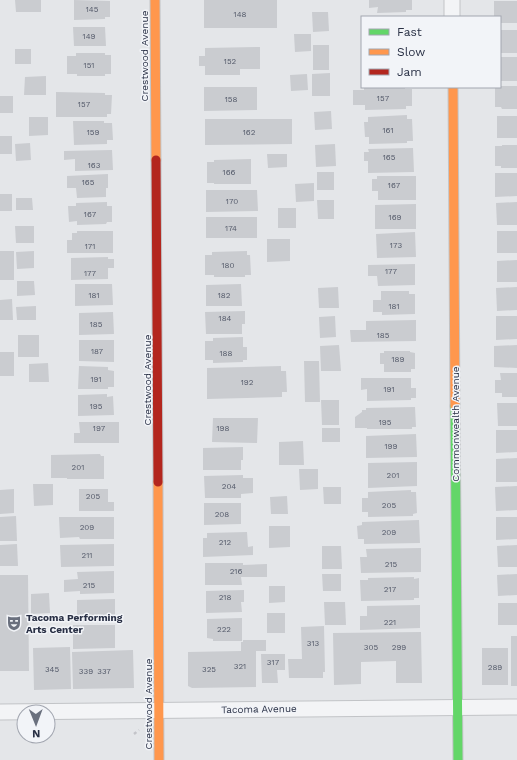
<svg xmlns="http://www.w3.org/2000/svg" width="517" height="760" font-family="'Work Sans',sans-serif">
	<rect width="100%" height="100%" fill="#e4e6e9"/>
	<g fill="#caccd0">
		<polygon points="15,0 41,0 41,12 16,12"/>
		<polygon points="74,0 110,1 110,17 105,17 105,19 74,20"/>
		<rect x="204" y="0" width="73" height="28"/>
		<polygon points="369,0 412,0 412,10 406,10 406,12 377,13 378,7 369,8"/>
		<polygon points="494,1 517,1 517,23 500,23 500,17 494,17"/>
		<polygon points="312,12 328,12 329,31 313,32"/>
		<polygon points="73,27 105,27 106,46 74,46"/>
		<rect x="500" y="30" width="17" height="23"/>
		<polygon points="294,34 311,34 311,51 295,52"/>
		<rect x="313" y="45" width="16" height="25"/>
		<polygon points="260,47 260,69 240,69 240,75 205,75 205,66 199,66 199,56 205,56 205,48"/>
		<rect x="15" y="49" width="16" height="15"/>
		<polygon points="76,53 105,53 105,55 111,55 111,74 105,74 105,76 77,76 77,74 67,74 67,56 76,56"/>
		<rect x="500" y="57" width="17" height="24"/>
		<polygon points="330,73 330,96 312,96 312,74"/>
		<polygon points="307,74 308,90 291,91 290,75"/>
		<polygon points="46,76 46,95 24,95 25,77"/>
		<polygon points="500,86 517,86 517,109 502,109 501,107 495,107 495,88 500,88"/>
		<polygon points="204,87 257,87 257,110 204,111"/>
		<polygon points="364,87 405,87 405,89 412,89 412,106 406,106 406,109 365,110 365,105 353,105 353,90 364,90"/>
		<polygon points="56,92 105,93 105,95 112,95 111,114 107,114 107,117 56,117"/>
		<rect x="0" y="96" width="13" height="17"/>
		<polygon points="331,111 332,129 315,130 314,112"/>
		<polygon points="407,115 407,119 412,119 413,141 407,141 407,143 369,144 369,137 365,137 364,122 368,122 368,117"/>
		<rect x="497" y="116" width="20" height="22"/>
		<polygon points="29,117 48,117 48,135 29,136"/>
		<polygon points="205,119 292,119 292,144 205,145"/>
		<polygon points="73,121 104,121 104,123 112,123 113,140 107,140 107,144 74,145"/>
		<rect x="0" y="136" width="12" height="18"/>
		<polygon points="30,143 31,160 16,161 15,144"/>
		<polygon points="335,144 336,166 316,167 315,145"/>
		<polygon points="502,145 517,145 517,168 501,168 501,166 495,166 495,146 502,146"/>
		<polygon points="413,148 414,172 368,173 368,161 364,161 364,152 369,152 368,149"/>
		<polygon points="112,150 113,170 75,171 75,159 64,160 64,151"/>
		<polygon points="267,154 287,154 287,167 268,168"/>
		<polygon points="251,159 251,184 214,184 214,183 207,183 207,162 214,162 214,160"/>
		<rect x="317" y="172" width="17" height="18"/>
		<polygon points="495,173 517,173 517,196 495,197"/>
		<polygon points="108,174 108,188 106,188 106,197 77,198 76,188 67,188 67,176"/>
		<polygon points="377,176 416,176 416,200 378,200 378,191 372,191 372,179 377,179"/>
		<polygon points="314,183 314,201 296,202 295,184"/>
		<polygon points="206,190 257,190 258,211 206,212"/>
		<rect x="0" y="194" width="12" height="17"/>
		<polygon points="16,198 32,198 33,210 16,210"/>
		<polygon points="317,200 334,200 334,219 318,219"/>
		<polygon points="107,202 107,206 112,206 112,222 107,222 106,224 77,225 77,221 69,222 68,206 76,206 76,203"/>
		<polygon points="517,202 517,225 497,225 496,203"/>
		<polygon points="416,204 416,229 375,229 375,205"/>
		<rect x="278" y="208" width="18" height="20"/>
		<rect x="206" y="217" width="51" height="21"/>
		<polygon points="15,226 34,226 34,243 16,243"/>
		<polygon points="77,231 113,231 113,253 67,253 67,240 72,240 72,233 77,233"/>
		<rect x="497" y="231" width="20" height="22"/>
		<polygon points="415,232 416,257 377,258 376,234"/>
		<polygon points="267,239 290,239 290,261 267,262"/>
		<rect x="0" y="251" width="14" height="29"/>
		<polygon points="34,251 34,268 17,269 16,252"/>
		<polygon points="247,251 247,255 250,255 251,275 245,275 245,277 214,277 214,275 205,275 205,255 212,255 212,252"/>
		<polygon points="108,257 108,259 114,259 114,268 108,268 108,279 71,280 71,258"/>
		<polygon points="517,260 517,282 497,282 497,261"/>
		<polygon points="415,264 415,285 378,286 377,276 368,276 368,265"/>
		<polygon points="17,281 34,281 35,295 17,296"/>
		<polygon points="75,284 112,284 113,305 75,306"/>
		<polygon points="241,284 242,306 206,306 206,285"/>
		<polygon points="338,287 339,308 319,308 318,288"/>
		<polygon points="517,287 517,310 497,311 496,288"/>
		<polygon points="381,291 409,291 409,294 415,294 415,314 382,315 382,312 373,312 373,300 381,300"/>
		<polygon points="12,299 13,320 0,320 0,300"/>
		<polygon points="36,306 36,320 17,320 16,307"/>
		<polygon points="245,311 245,324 242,324 242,334 206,334 205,312"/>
		<polygon points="113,312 114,334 79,335 79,313"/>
		<polygon points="335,316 336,337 320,338 319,317"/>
		<polygon points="496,316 517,316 517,339 496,340"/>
		<polygon points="416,320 416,341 351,342 350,330 366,330 366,321"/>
		<rect x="18" y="335" width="21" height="22"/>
		<polygon points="243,337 243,347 247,347 247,360 243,360 243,362 213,363 213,360 205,360 205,341 213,341 213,338"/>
		<polygon points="79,340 114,340 114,362 79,361"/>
		<polygon points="339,345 341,371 321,371 320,346"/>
		<polygon points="517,345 517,368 494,367 494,346"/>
		<polygon points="384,351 410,351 410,352 415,353 415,369 411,369 411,372 384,372 384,364 380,364 380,353 384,353"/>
		<rect x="0" y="352" width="14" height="24"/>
		<polygon points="304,361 319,361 320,402 305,402"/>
		<polygon points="48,363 49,382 29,382 29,364"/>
		<polygon points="79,366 108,367 108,370 114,371 114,387 108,387 108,389 78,389"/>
		<polygon points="281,366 281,371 286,371 287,392 282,392 282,397 207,399 207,368"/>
		<polygon points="500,373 517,373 517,397 502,397 502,393 495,393 495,380 501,380"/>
		<polygon points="361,378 411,378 411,388 416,388 416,398 411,398 411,400 367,401 367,389 361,390"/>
		<polygon points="107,394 107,397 113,396 114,415 78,416 78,395"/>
		<polygon points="321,400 339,400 339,425 322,425"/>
		<polygon points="497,403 517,403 517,426 498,426"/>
		<polygon points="415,407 416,427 412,427 412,429 367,429 367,428 355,428 355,417 362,412 362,410 366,410 366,408"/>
		<polygon points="213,418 258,418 257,443 212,442"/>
		<polygon points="79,422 119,422 119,443 74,443 74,433 80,433"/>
		<rect x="322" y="428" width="18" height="14"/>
		<polygon points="496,430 517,430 517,452 496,453"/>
		<polygon points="416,434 417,457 366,458 366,436"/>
		<polygon points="303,441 304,465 279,465 279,442"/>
		<polygon points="243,447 243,460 241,460 241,470 203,470 203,448"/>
		<polygon points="100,454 101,456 104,456 104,479 67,479 67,478 51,478 51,455"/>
		<polygon points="517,458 517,482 496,482 496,459"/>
		<polygon points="417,462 417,486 368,488 368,463"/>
		<polygon points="299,469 318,469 318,489 300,490"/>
		<polygon points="243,475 243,478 253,478 253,493 241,494 241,498 205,498 204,476"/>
		<polygon points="33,484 53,484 53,505 34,506"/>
		<polygon points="517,486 517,510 496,511 495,487"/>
		<polygon points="323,487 341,487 341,504 324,504"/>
		<polygon points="14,489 14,513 0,514 0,490"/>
		<polygon points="79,489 108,489 108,502 114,502 114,511 79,511"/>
		<polygon points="411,490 411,492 416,492 417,513 413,514 413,516 368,517 368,512 362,512 362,498 368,498 368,492"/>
		<polygon points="287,496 288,514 271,514 270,497"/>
		<polygon points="204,503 241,503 241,524 204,525"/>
		<polygon points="16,516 17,541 0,541 0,517"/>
		<polygon points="59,517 114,517 114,539 80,539 79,537 60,538"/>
		<polygon points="496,517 517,517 517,539 496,540"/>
		<polygon points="419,520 420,543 364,544 364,539 358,539 357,526 362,525 362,522"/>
		<polygon points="269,526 290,526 290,547 269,548"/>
		<polygon points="247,532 248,547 253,546 253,555 203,557 203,538 207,538 207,533"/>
		<polygon points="17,544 18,566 0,566 0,545"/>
		<polygon points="114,544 114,566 61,567 60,545"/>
		<polygon points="517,545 517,567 498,567 497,546"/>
		<polygon points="322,546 341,546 342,569 322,569"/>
		<polygon points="421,548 421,572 361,573 360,557 367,557 366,549"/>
		<polygon points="205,563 243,563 243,565 267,564 267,577 241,577 242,585 205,585"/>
		<polygon points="114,571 114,593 80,594 80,591 64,592 64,580 78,579 77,572"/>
		<polygon points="322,574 341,574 341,591 323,591"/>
		<polygon points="517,574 517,595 498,596 497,575"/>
		<polygon points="0,575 28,575 29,671 0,671"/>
		<polygon points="414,577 414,579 419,578 419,598 414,598 414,600 361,601 360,580 368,580 368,578"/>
		<polygon points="269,586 285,586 285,602 269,603"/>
		<polygon points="244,590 244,602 241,602 242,612 206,613 206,591"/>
		<polygon points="49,593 50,613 31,614 31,594"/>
		<polygon points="115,599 115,621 77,622 77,600"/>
		<polygon points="324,602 345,602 346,625 325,625"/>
		<rect x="498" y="603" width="19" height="22"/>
		<polygon points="420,605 420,628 360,630 360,616 367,616 367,606"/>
		<rect x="267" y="613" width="18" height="20"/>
		<polygon points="242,618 242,641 213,641 213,639 207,638 207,619"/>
		<polygon points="73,625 115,625 115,648 73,649"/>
		<polygon points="324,626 325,672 323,672 323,678 289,678 288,659 302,659 301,627"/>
		<polygon points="421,632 422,683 396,683 396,661 361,662 361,684 334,685 333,633"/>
		<rect x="511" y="636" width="6" height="50"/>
		<polygon points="243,640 266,640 266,651 256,651 256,687 192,688 188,686 188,652 241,651 241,642 243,642"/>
		<polygon points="70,647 71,689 34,690 33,648"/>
		<rect x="482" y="648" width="26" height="37"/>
		<polygon points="133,650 134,688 73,689 72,652"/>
		<polygon points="261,654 285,654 285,670 277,670 278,683 262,683"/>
	</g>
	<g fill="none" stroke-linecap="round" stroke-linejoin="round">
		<g stroke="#c2c4c7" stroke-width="17">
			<g id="street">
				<polyline points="452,0 452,17"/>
				<polyline points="0,712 517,707"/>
			</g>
		</g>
		<g stroke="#c2c4c7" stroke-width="11">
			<polyline id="fast" points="455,406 458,760"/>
		</g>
		<g stroke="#c2c4c7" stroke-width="11">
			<g id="slow">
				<polyline points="155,0 156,160"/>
				<polyline points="453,87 455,406"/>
				<polyline points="158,482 159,760"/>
			</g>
		</g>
		<g stroke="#c2c4c7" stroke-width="11">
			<polyline id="jam" points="156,160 158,482"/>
		</g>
		<polyline stroke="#c3c4c9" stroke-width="2.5" stroke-dasharray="3 3" stroke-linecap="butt" points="134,734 139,730"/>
		<use href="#street" stroke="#f3f4f6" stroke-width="15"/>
		<use href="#fast" stroke="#63d668" stroke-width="9"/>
		<use href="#slow" stroke="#ff974d" stroke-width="9"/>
		<use href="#jam" stroke="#b3261e" stroke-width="9"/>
	</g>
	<defs>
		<g id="theatre-bare" transform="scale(1.2)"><path d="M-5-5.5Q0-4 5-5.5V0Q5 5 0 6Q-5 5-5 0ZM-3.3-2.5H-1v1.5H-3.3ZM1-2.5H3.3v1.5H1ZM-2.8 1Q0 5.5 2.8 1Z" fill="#6a707e" stroke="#f2f4f8" stroke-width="2.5" paint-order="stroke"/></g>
	</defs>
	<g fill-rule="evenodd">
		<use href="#theatre-bare" x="14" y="623"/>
	</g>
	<g text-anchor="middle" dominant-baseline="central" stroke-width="3" stroke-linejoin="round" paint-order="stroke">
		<g font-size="8" fill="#535969">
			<text x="92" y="9">145</text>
			<text x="240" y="14">148</text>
			<text x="89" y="36">149</text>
			<text x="230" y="61">152</text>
			<text x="89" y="65">151</text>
			<text x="383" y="98">157</text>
			<text x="231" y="99">158</text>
			<text x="84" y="104">157</text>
			<text x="388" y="130">161</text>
			<text x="93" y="132">159</text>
			<text x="249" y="132">162</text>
			<text x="389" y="157">165</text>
			<text x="94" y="165">163</text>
			<text x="229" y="172">166</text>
			<text x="88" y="182">165</text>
			<text x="394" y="185">167</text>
			<text x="232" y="201">170</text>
			<text x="90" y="214">167</text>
			<text x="395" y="217">169</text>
			<text x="231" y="228">174</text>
			<text x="396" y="245">173</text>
			<text x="90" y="246">171</text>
			<text x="228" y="265">180</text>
			<text x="391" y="271">177</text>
			<text x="90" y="273">177</text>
			<text x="94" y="295">181</text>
			<text x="224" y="295">182</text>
			<text x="394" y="306">181</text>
			<text x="225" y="318">184</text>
			<text x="96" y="324">185</text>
			<text x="383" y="335">185</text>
			<text x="97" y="351">187</text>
			<text x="226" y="353">188</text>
			<text x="398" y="359">189</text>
			<text x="96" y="379">191</text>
			<text x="247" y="382">192</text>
			<text x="389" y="389">191</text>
			<text x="96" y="406">195</text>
			<text x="385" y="422">195</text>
			<text x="99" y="428">197</text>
			<text x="223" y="428">198</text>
			<text x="391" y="446">199</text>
			<text x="78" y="467">201</text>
			<text x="393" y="475">201</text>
			<text x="229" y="486">204</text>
			<text x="93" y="496">205</text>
			<text x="389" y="505">205</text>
			<text x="222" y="514">208</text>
			<text x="87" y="527">209</text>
			<text x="389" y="532">209</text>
			<text x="225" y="542">212</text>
			<text x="87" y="555">211</text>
			<text x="391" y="564">215</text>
			<text x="236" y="571">216</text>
			<text x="89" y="585">215</text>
			<text x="390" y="589">217</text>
			<text x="225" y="597">218</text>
			<text x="390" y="622">221</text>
			<text x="224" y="629">222</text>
			<text x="313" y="643">313</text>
			<text x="371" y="647">305</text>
			<text x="399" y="647">299</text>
			<text x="273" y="662">317</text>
			<text x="240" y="666">321</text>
			<text x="495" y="667">289</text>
			<text x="52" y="669">345</text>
			<text x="209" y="669">325</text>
			<text x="86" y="671">339</text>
			<text x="104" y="671">337</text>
		</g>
		<g font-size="10" fill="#293045" stroke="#f2f4f8">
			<text transform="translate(144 56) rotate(-90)">Crestwood Avenue</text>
			<text transform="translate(147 380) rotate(-90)">Crestwood Avenue</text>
			<text transform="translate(455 424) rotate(-90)">Commonwealth Avenue</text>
			<text transform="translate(148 704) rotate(-90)">Crestwood Avenue</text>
			<text transform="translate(259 709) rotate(-1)">Tacoma Avenue</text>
		</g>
		<g font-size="10" font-weight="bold" fill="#293045" stroke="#f2f4f8" text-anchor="start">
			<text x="26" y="617">Tacoma Performing<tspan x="26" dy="12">Arts Center</tspan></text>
		</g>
	</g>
	<rect x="361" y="16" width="140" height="72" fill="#f2f4f8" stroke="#a2a6b0"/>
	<rect x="369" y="29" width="20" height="6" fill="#63d668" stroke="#a2a6b0"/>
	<text x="397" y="36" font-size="12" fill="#293045">Fast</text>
	<rect x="369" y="49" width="20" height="6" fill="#ff974d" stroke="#a2a6b0"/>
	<text x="397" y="56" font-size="12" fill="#293045">Slow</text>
	<rect x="369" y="69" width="20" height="6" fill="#b3261e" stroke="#a2a6b0"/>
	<text x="397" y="76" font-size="12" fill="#293045">Jam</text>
	<g transform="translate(36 724) rotate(179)"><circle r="19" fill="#f2f4f8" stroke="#a2a6b0"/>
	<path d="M0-3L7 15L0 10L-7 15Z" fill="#6a707e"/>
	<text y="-6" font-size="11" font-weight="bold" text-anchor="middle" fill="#293045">N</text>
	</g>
</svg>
